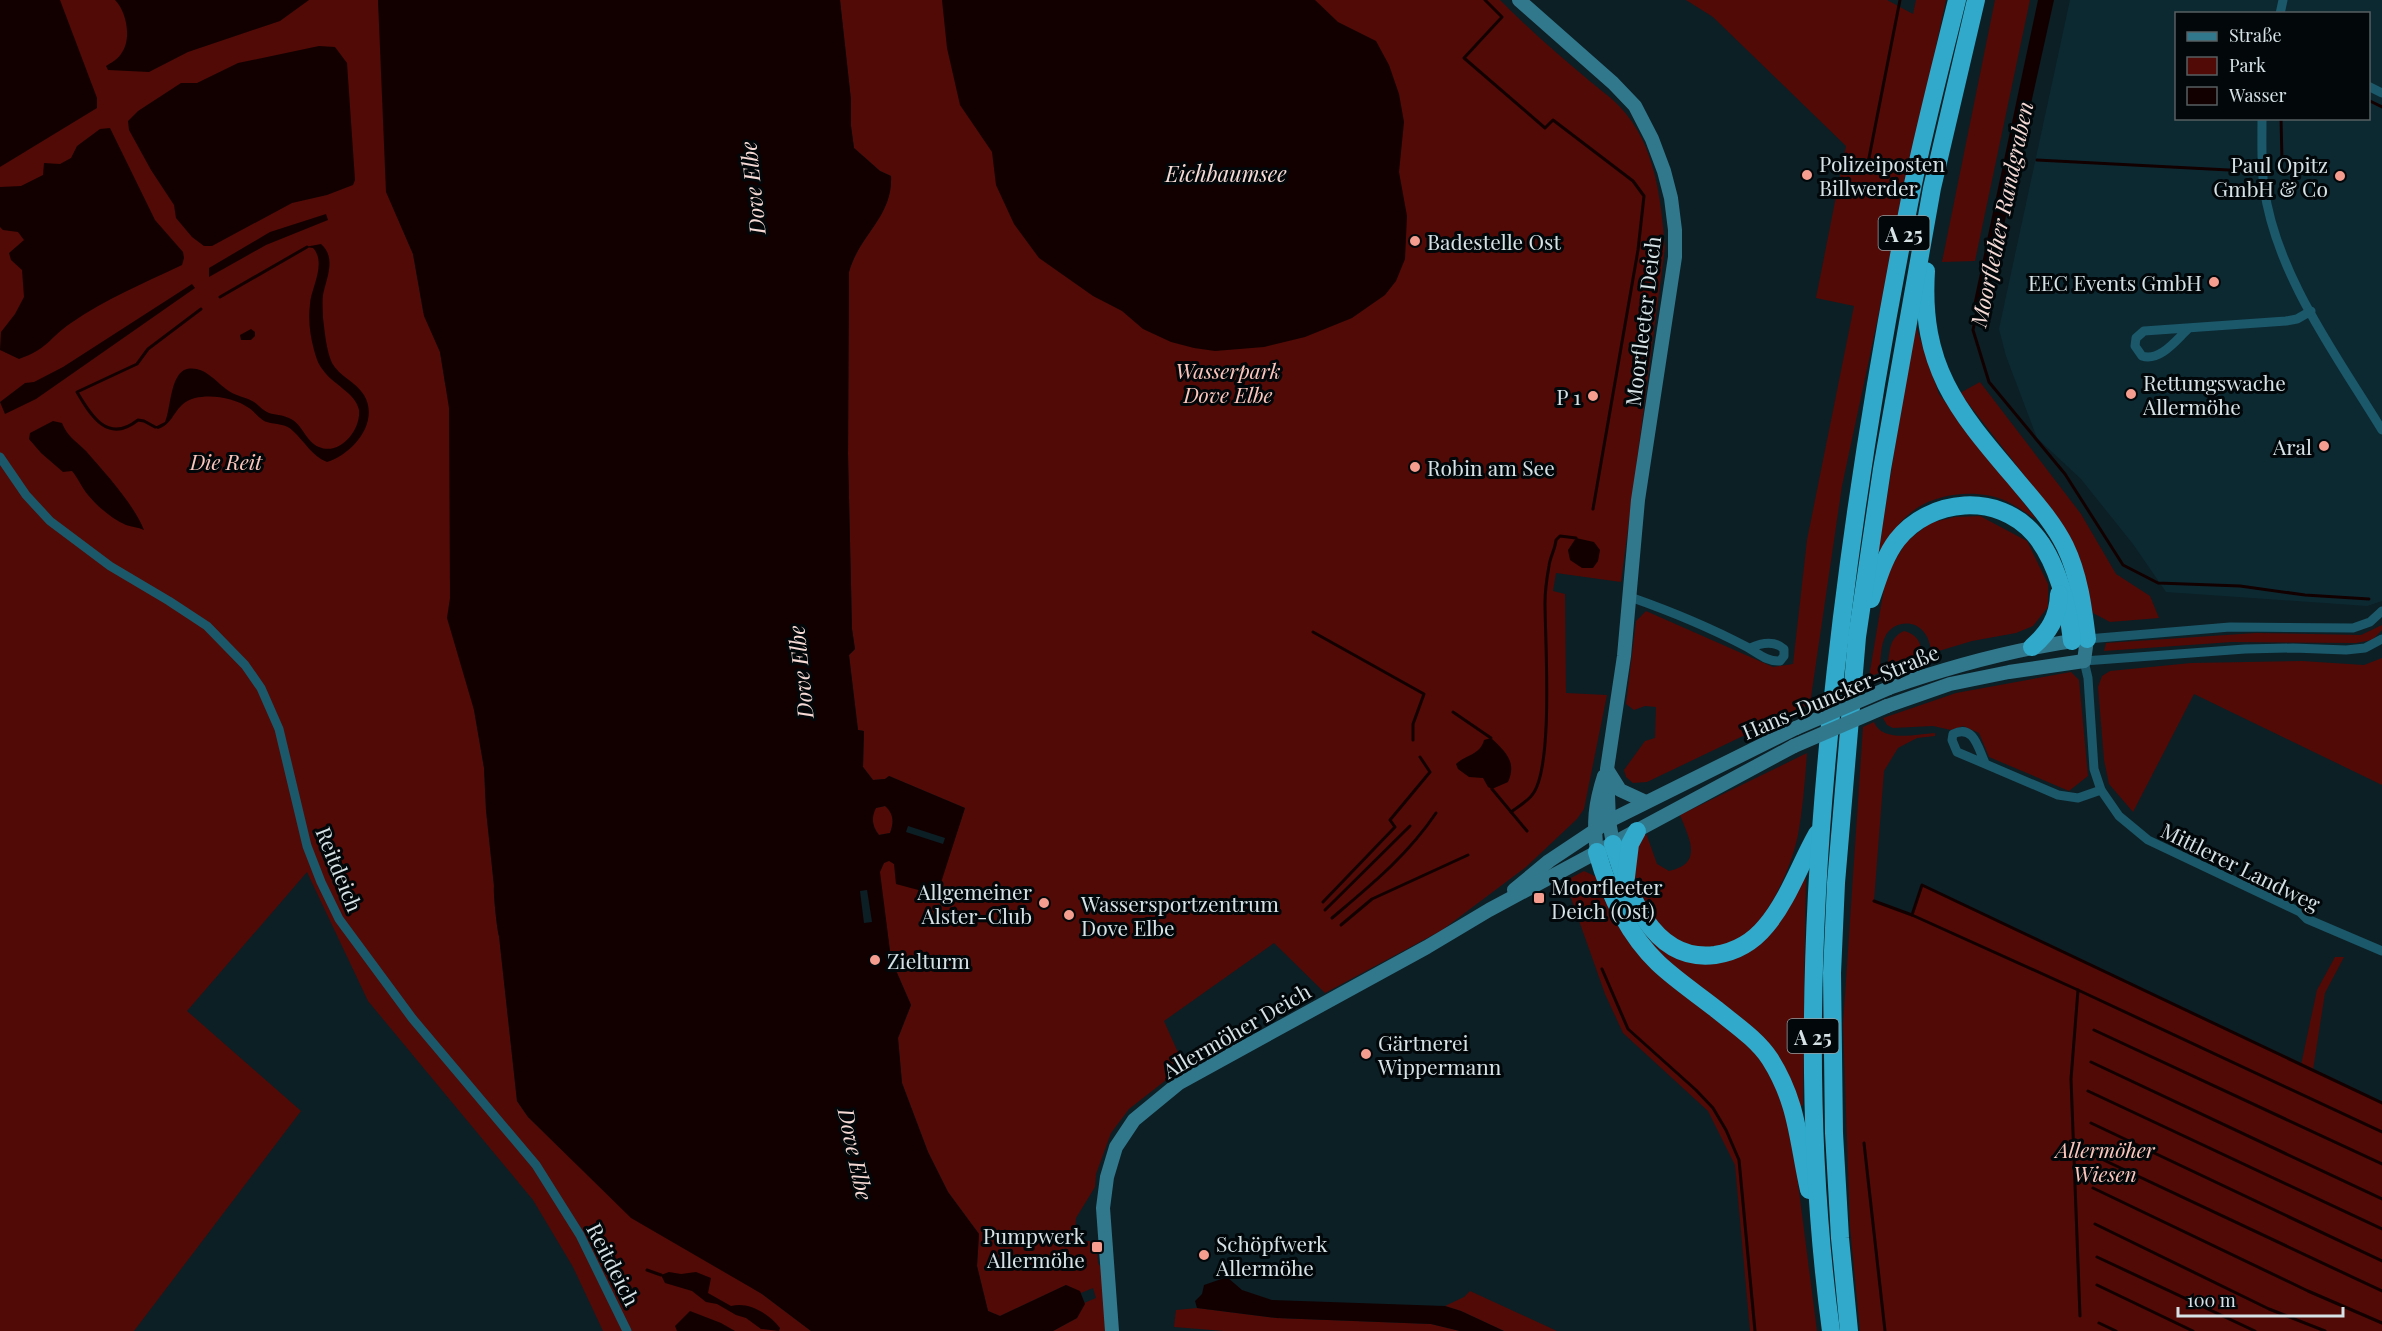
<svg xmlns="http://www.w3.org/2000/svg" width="2382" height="1331" font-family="'Playfair Display',serif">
	<rect width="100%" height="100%" fill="#0c1f25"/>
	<path fill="#0c2932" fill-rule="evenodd" d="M2070,0H2382V601L2367,606L2166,592L2133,544L2081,479L2037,438L2006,356L1999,329ZM2176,14H2368V118H2176Z"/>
	<g fill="#510a06">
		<path d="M0,0H378L391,202L413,254L423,311L440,352L445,383L452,405L474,710L484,768L486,810L494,886C493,892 497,930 499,936L517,1101L528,1117L595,1182L762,1294L811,1331H603L573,1267L533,1200L368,1001L307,872L187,1011L301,1111L134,1331H0Z"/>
		<path d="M840,0H1500C1527,27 1556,53 1585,77C1596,87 1610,96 1620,107C1656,145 1661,200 1665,248L1621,582L1556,573L1553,591L1565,594L1566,693L1607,695L1584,809L1577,819L1526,867L1442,930L1325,993L1274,943L1164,1021L1184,1066L1129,1109L1111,1133L1096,1174L1095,1187L1076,1218L1074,1242L1090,1241L1091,1251L1097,1250L1098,1263L1103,1271L1106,1331H1053L1077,1318L1084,1303L1096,1298L1093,1288L1081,1293L1066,1285L1000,1316L988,1311L977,1266L979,1234L948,1192L928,1152L902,1083L898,1038L911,1005L891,959L879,872L884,863L889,860L894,864L954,841L965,808L889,776L885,779L873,780L863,767L864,731L858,730L849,655L855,649L852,629L848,454L849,272C859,235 893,216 891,176L880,171L854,148L851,126V100Z"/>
		<polygon points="1686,0 1887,0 1913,14 1916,0 1946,0 1842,486 1810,704 1647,782 1633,783 1626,777 1624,770 1645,741 1655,738 1656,707 1645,706 1634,710 1626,704 1636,621 1646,611 1773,667 1793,664 1807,540 1854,306 1816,298 1846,146 1713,17"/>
		<polygon points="1995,0 2030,0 1975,261 1942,262"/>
		<path d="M1915,323L1939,394L2037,520C2027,514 2017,506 2006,501C1980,489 1941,492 1917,508C1901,518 1889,537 1878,553Z"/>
		<polygon points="1980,382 2081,514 2116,574 2150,596 2159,618 2110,622 2093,613 2077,555 2053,512 1960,393"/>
		<path d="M1980,516L2027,541L2048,584V607L2033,626L2016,633L1972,641L1932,653C1930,646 1929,637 1923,631C1913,619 1893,622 1886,635C1880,645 1881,662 1879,673L1869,677L1886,576L1906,542L1930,523L1955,517Z"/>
		<polygon points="2382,625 2382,630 2372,640 2356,643 2232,642 2104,651 2106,643 2256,633 2361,635"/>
		<path d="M1904,631C1919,635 1924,646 1919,660L1908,664L1905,659L1888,664C1890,650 1889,638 1904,631Z"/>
		<polygon points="2382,658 2382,785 2194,694 2133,812 2109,784 2104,760 2098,687 2102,676 2110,671 2191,663 2302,661 2364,665"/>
		<polygon points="2071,672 2079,680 2088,776 2069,791 1989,757 1979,733 1963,726 1951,730 1933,726 1893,728 1887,725 1883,718 1956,693"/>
		<path d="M1874,722C1882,743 1917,734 1935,733V736L1917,738L1898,748L1884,771L1874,901L1912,915L1922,885L2301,1065L2317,990L2335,957H2344L2325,993L2313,1070L2382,1103V1331H1860L1850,1227L1843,1025L1863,727Z"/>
		<path d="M1807,753C1805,780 1803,808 1798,835C1791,869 1766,926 1735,943C1721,950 1695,948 1681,942C1659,933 1628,883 1629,859C1630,848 1637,840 1646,833L1657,864L1669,871C1704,864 1689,838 1680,815Z"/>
		<path d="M886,806C894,814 894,823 890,833L879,835C872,826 871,818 875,808Z"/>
		<polygon points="1806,866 1803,1105 1800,1107 1791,1083 1649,945 1628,916 1622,898 1634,919 1651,941 1685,958 1749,949"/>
		<polygon points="1584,871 1597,877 1613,912 1756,1050 1774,1078 1789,1113 1817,1331 1750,1331 1735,1165 1708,1111 1623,1033 1605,994 1565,881"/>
		<polygon points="1470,1291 1557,1331 1504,1331 1461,1311 1445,1306 1464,1297"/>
		<polygon points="1197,1308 1277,1318 1431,1324 1460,1331 1224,1331 1174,1327 1176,1310"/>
	</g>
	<g fill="#120000" fill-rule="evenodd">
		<polygon points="0,0 60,0 97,98 97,108 0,167"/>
		<path d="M115,0H309L280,21L188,52L149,72L108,70L106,66C111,63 118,59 121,54C132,40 127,12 115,0Z"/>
		<path d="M378,0H840L851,100V126L854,148L880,171L891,176C893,217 859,235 849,272L848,454L852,629L855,649L849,655L858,730L864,731L863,767L873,780L885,779L889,776L965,808L937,895L896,884L894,864L889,861L884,863L880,872L891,959L911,1005L898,1038L902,1083L928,1152L948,1192L979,1234L977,1266L988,1311L1000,1316L1066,1285L1080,1291L1085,1304L1077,1318L1053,1331H811L762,1294L631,1218L528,1117L517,1101L499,936C497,930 493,892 494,886L486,810L484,768L474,710L447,618L450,598L449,408L440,352L424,316L413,254L386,192ZM885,806C894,814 894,822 890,833L879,835C872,826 871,818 876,808Z"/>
		<polygon points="942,0 1315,0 1338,22 1376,41 1389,65 1399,94 1404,122 1399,172 1407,216 1405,259 1396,281 1385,295 1352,318 1305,337 1264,347 1215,351 1194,348 1171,342 1143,329 1122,311 1093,296 1039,258 1014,224 996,185 992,152 960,105 947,48"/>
		<polygon points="2038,0 2054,0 1987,302 1973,306"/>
		<polygon points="319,46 335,47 347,63 355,180 353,185 327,195 292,203 212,246 204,246 192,237 176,218 174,205 151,170 129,130 128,121 138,111 181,83 197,83 238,63"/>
		<path d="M110,128L155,220L183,252L184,258L182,265C144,283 106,299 71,323C49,338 48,349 19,359L0,350L1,332L15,314L24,297L22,270L11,260L9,253L24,240L18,232L3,230L0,227V187L21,186L43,175L44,163L60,164L71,158L77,146L100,129Z"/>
		<polygon points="326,214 328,220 266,245 209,277 209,268 270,232"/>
		<path d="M321,244C337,258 326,279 323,295C322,302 323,311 323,318C325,333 326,349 332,363C339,376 356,382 364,395C380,422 353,454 327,462C312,456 305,442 293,431C286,423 276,425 267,422C260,420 255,412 249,408C235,398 212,394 195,398C173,404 176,423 158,429L151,426H157L165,422C171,409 170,373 187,369C204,366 214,380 226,389C234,396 246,397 254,402C260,406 262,410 269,413C276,415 284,415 291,419C303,425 306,442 319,447C340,456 361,430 359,410C356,393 332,384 323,370C318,364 316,357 314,350C310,335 308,320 310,304C311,288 327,263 313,248L305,247Z"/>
		<polygon points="192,284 195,288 36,399 5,414 0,402 25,383 34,382 63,367"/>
		<polygon points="251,329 255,332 255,336 251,340 241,340 240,335"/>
		<path d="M53,421L62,423C67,436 76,441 86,451C105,473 133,503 144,530C138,527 132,527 126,525C112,519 98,507 88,495C82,488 78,478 72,471L63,472L41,453L29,439L30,433Z"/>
		<polygon points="1576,538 1594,542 1600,550 1598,561 1593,568 1582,568 1570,560 1568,550"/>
		<path d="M1491,738C1506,752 1517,762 1508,782L1492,789L1488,787L1483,778L1469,777L1458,769L1456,764C1467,754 1480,755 1484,740Z"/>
		<path d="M669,1272L681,1274L696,1272L711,1278L708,1293L731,1306C749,1301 769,1314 780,1328L779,1331L761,1329L746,1318L736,1315L717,1304L706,1302L692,1291L665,1283L661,1275Z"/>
		<polygon points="1227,1277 1242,1290 1272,1300 1445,1306 1461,1311 1504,1331 1460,1331 1431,1324 1277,1318 1197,1308 1195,1301 1202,1294 1204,1285"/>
		<polygon points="690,1311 721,1323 735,1331 677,1331 675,1326"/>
	</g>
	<g fill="#0c1f25">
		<polygon points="908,826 945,838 943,844 906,832"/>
		<polygon points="867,890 872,922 864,923 860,891"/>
	</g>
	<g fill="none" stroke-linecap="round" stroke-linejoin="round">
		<g stroke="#120000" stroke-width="3">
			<polyline points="1485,0 1502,17 1464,58 1545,128 1553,120 1633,181 1644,196 1638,250 1593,509"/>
			<polyline points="2368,100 2382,107"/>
			<polyline points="2281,118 2282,161"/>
			<polyline points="2037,160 2248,171"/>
			<polyline points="1868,163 1900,0"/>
			<polyline points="220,297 307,247"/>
			<polyline points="1979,301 1973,330 1989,382 2065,474 2123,565 2158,583 2240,586 2305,595 2369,599"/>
			<path d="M155,427L144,421L138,420C108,444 91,416 77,392L137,364L148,349L201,309"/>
			<polyline points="1313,632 1424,694 1413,724 1413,740"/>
			<polyline points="1453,712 1491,738"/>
			<polyline points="1492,789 1527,831"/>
			<path d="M1511,812C1517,807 1527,802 1532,795C1554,769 1545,640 1545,603C1545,591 1547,577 1549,566C1550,557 1555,550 1556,540L1560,536L1576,538"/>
			<polyline points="1874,901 1912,915 1922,885 2382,1103"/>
			<polyline points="1323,902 1395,827 1390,820 1430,772 1420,757"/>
			<polyline points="1325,910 1410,826"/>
			<polyline points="1912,915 2078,990"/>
			<path d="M1332,918C1371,885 1407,856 1436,813"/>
			<polyline points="1341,925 1372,899 1468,855"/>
			<polyline points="1602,969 1628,1029 1696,1090 1713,1108 1726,1130 1739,1160 1755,1331"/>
			<polyline points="2094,1030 2382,1164"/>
			<polyline points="2091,1062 2382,1199"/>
			<polyline points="2088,1091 2382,1229"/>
			<polyline points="2091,1123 2382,1261"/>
			<polyline points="1864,1143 1885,1331"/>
			<polyline points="2093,1155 2382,1291"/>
			<polyline points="2093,1188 2308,1291 2382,1323"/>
			<polyline points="2095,1224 2269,1309 2325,1331"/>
			<polyline points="2097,1257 2255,1331"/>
			<polyline points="647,1270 661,1275"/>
			<polyline points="2097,1285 2193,1331"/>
			<polyline points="2080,1316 2071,1079 2078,990 2382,1132"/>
			<polyline points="2099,1323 2116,1331"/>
		</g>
		<g stroke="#1b586a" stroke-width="9">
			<polyline points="2280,14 2283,0"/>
			<polyline points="2368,86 2382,93"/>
			<path d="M2262,118C2262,142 2261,165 2264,187C2276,275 2337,356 2382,430"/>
			<path d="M2188,329C2176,340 2160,362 2142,356L2135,346L2136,338L2144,331L2286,321L2297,319L2311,311"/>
			<polyline points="0,457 26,495 50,521 110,566 169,601 207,626 245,665 261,688 279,729 307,846 321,882 339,919 412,1018 536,1165 580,1235 627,1331"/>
			<path d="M1630,597C1670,611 1709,627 1747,647C1758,653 1767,662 1780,661L1784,656V649C1774,640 1761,643 1750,648"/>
			<polyline points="2087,639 2230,627 2353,628 2370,622 2382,611"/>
			<polyline points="2382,639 2365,648 2346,650 2293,648 2245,649 2084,661 2088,678 2094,769 2101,790 2119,816 2148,840 2300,912 2307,919 2382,951"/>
			<path d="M1985,763C1978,748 1974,724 1953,734L1952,740L1957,752L2058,795L2078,798L2101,790"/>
		</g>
		<g stroke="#32788d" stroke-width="14">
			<polyline points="1519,0 1613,83 1635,106 1652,139 1664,171 1671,198 1675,230 1675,257 1638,500 1624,656 1607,769 1609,821 1613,844"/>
			<path d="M1889,688C1955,665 2017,648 2087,639L2084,661"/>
			<polyline points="1887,706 1950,684 2009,672 2084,661"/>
			<polyline points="1608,771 1620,790 1646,802"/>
			<path d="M1597,852C1593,823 1595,804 1604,776"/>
			<polyline points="1514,890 1549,861 1609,821 1796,728"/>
			<polyline points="1112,1331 1103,1208 1107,1177 1116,1147 1134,1120 1179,1083 1427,947 1489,910 1794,746"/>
		</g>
		<g stroke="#30a9ca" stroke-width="18">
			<path d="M1926,271C1920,366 1956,409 2014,477C2032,499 2052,520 2065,546C2079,575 2083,607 2087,639"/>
			<path d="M1871,599C1878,579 1884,557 1897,540C1930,498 1998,492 2034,534C2057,560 2068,606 2072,641"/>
			<path d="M2032,647C2049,632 2058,618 2059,594"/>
			<path d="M1613,844C1628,891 1651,963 1715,955C1735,952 1753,942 1766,926C1788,900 1800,864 1817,834"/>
			<path d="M1597,852C1609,894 1627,933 1658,963C1676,980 1697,994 1716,1009C1734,1024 1757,1039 1770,1059C1798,1103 1798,1142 1809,1190"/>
			<polyline points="1626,877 1630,844 1637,831"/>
			<path d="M1831,1331C1804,1130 1810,926 1830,725C1848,543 1877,363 1913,184C1926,122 1942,61 1957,0"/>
			<polyline points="1849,1331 1840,1238 1834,1133 1832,973 1836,883 1857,637 1882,469 1932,188 1976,0"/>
		</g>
		<g stroke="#32788d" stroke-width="14">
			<polyline points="1796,728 1889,688"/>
			<polyline points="1794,746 1887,706"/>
		</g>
	</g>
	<g fill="#f59d8f" stroke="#02070a" stroke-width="2">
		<circle cx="1807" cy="175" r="6"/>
		<circle cx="2340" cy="176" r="6"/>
		<circle cx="1415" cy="241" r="6"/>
		<circle cx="2214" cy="282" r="6"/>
		<circle cx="2131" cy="394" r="6"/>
		<circle cx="1593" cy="396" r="6"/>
		<circle cx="2324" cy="446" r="6"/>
		<circle cx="1415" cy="467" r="6"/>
		<rect x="1533" y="892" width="12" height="12" rx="3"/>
		<circle cx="1044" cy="903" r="6"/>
		<circle cx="1069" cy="915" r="6"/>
		<circle cx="875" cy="960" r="6"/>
		<circle cx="1366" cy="1054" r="6"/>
		<rect x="1091" y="1241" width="12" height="12" rx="3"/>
		<circle cx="1204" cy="1255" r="6"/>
	</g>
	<g text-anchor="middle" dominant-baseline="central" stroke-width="6" stroke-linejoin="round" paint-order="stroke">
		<g fill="#02070a" stroke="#96a0a4" stroke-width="1.5">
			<rect x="1878.5" y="216" width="51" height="34" rx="4.5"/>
			<rect x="1787.5" y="1019" width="51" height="34" rx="4.5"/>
		</g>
		<g font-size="20" font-weight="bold" fill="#d6e2e6">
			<text x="1904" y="233">A 25</text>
			<text x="1813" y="1036">A 25</text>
		</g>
		<g font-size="21" fill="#d6e2e6" stroke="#02070a" text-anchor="start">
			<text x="1819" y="163">Polizeiposten<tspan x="1819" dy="24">Billwerder</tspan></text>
			<text x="2328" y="164" text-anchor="end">Paul Opitz<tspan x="2328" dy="24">GmbH &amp; Co</tspan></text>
			<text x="1427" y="241">Badestelle Ost</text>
			<text x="2202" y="282" text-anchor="end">EEC Events GmbH</text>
			<text x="2143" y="382">Rettungswache<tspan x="2143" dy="24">Allermöhe</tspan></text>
			<text x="1581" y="396" text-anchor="end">P 1</text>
			<text x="2312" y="446" text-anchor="end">Aral</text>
			<text x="1427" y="467">Robin am See</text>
			<text x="1551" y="886">Moorfleeter<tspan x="1551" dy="24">Deich (Ost)</tspan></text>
			<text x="1032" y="891" text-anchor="end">Allgemeiner<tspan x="1032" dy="24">Alster-Club</tspan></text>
			<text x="1081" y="903">Wassersportzentrum<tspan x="1081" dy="24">Dove Elbe</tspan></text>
			<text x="887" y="960">Zielturm</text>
			<text x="1378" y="1042">Gärtnerei<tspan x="1378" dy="24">Wippermann</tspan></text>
			<text x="1085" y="1235" text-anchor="end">Pumpwerk<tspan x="1085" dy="24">Allermöhe</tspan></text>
			<text x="1216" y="1243">Schöpfwerk<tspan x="1216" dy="24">Allermöhe</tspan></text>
		</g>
		<g font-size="21" fill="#d6e2e6" stroke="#02070a">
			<text transform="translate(1642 321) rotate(-83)">Moorfleeter Deich</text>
			<text transform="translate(1840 691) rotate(-23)">Hans-Duncker-Straße</text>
			<text transform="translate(2241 866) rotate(26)">Mittlerer Landweg</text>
			<text transform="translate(340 869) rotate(68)">Reitdeich</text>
			<text transform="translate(1236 1030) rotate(-30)">Allermöher Deich</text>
			<text transform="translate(614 1264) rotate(63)">Reitdeich</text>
		</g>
		<g font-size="21" font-style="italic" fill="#fcc6bd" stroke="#02070a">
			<text x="1228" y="370">Wasserpark<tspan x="1228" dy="24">Dove Elbe</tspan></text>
			<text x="226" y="461">Die Reit</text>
			<text x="2105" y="1149">Allermöher<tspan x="2105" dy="24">Wiesen</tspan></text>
		</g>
		<g font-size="22" font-style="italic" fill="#f6dad5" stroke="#02070a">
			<text x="1226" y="173">Eichbaumsee</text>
			<text transform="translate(752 188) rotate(-96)">Dove Elbe</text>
			<text transform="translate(2001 214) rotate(-78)">Moorflether Randgraben</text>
			<text transform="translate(800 672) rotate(-96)">Dove Elbe</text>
			<text transform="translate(856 1154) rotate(78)">Dove Elbe</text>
		</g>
	</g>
	<rect x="2175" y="12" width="195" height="108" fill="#02070a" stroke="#575f62" stroke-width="1.5"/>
	<rect x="2187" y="32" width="30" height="9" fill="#32788d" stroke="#575f62" stroke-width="1.5"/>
	<text x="2229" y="42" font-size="18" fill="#d6e2e6">Straße</text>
	<rect x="2187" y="57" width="30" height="18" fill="#510a06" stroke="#575f62" stroke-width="1.5"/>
	<text x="2229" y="72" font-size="18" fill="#d6e2e6">Park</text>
	<rect x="2187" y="87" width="30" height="18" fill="#120000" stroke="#575f62" stroke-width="1.5"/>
	<text x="2229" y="102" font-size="18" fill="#d6e2e6">Wasser</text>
	<path d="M2178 1307v9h165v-9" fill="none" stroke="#d6e2e6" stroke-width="3"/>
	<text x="2187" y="1307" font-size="18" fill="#d6e2e6" stroke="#02070a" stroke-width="4.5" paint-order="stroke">100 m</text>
</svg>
